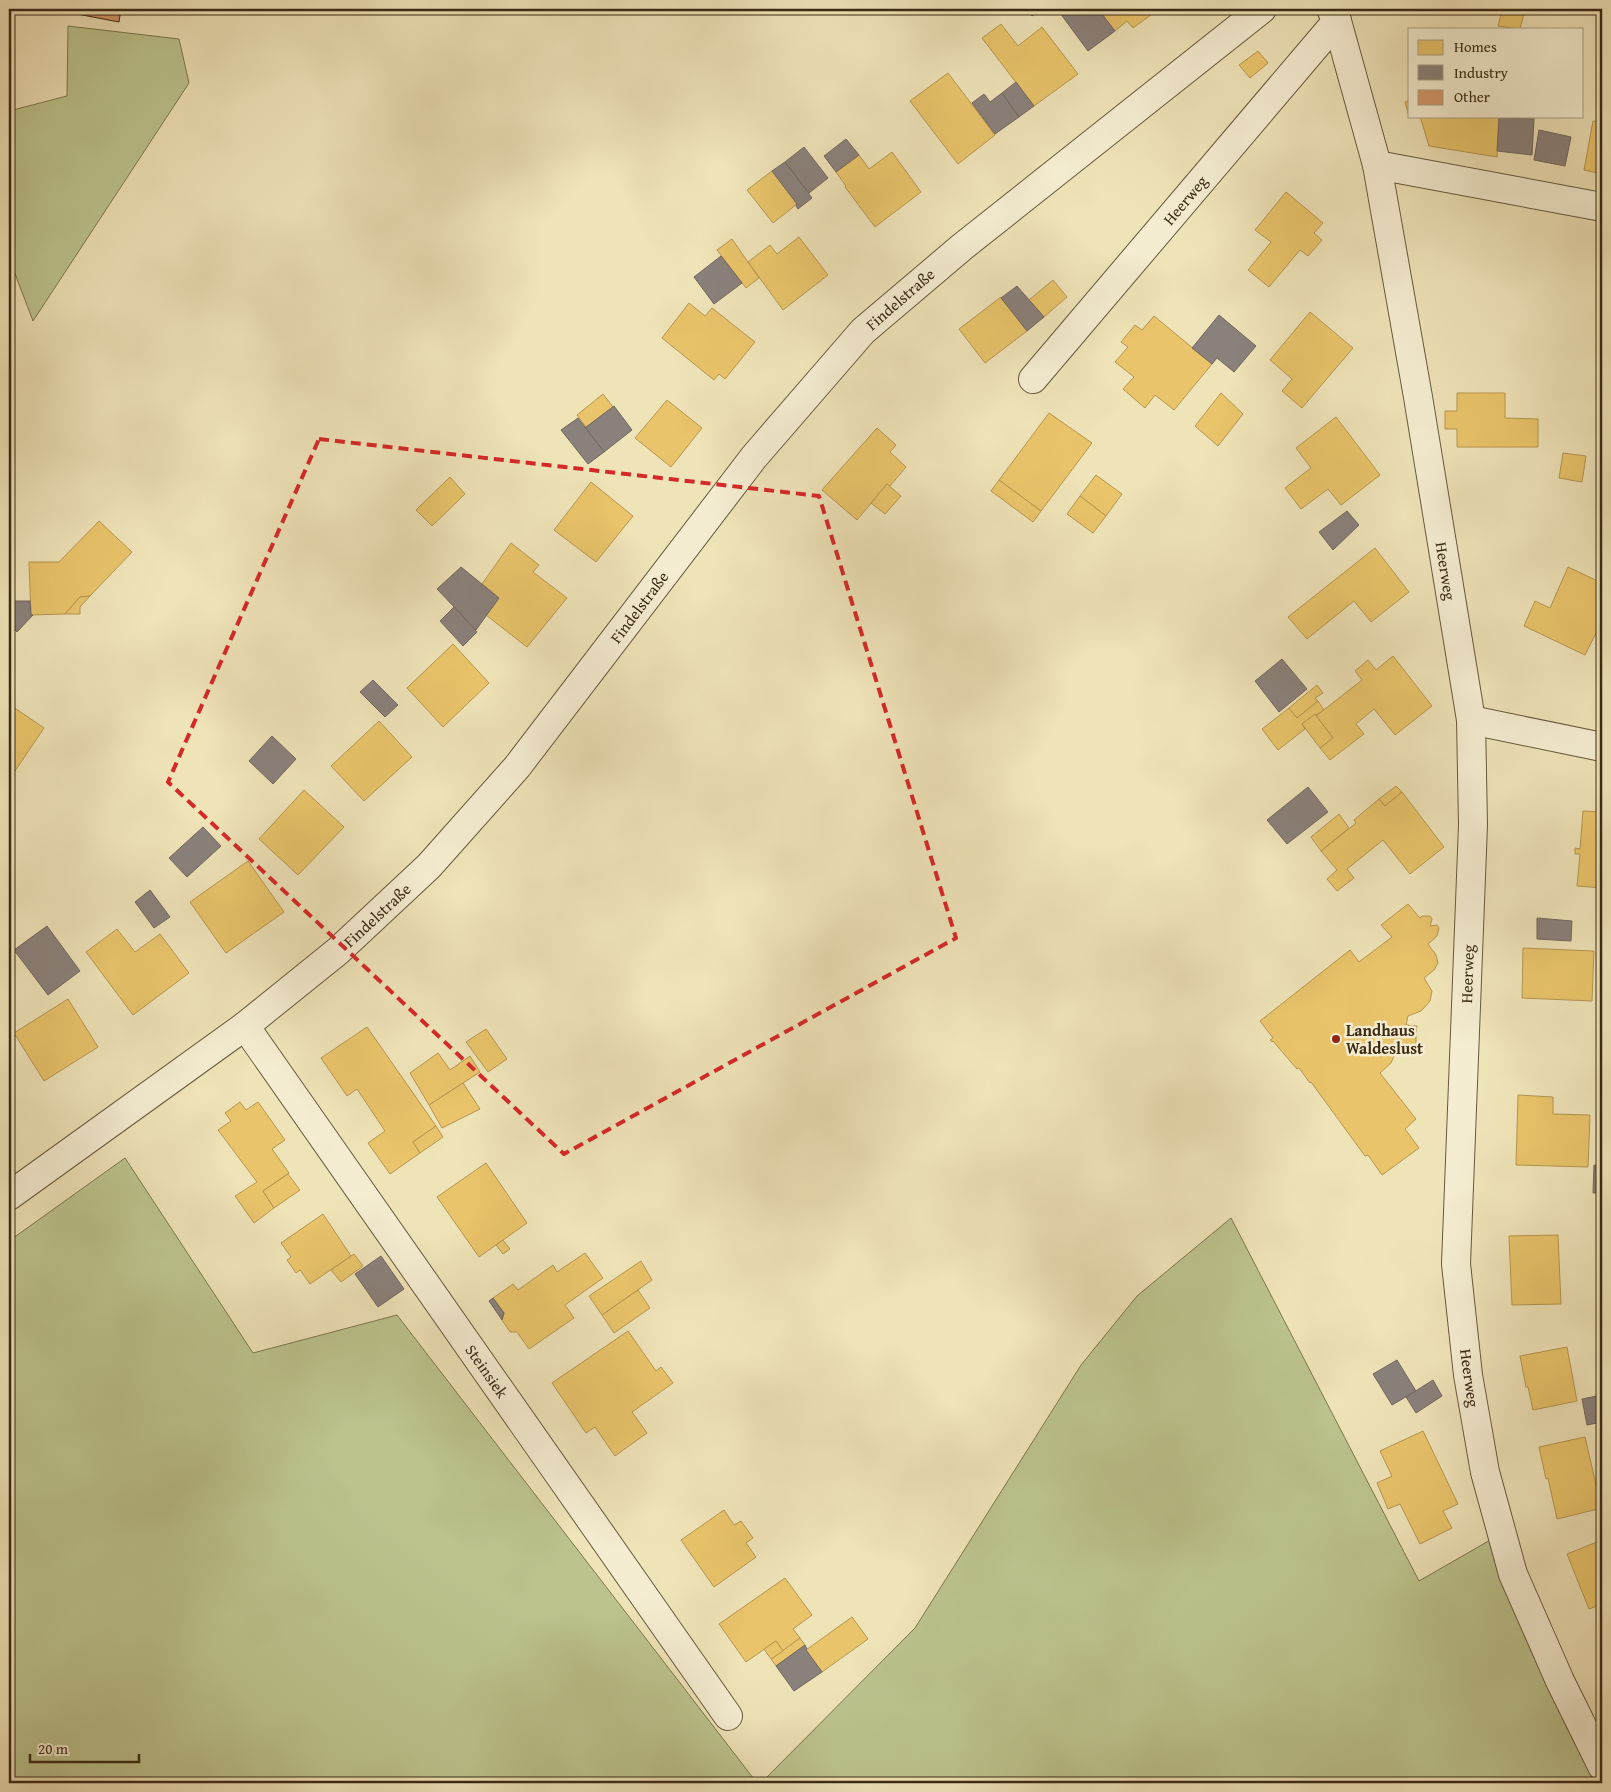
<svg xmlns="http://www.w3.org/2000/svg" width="1611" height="1792" font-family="'Gentium Book Plus',serif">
	<rect width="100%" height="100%" fill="#efe3b8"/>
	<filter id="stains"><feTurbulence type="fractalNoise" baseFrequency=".004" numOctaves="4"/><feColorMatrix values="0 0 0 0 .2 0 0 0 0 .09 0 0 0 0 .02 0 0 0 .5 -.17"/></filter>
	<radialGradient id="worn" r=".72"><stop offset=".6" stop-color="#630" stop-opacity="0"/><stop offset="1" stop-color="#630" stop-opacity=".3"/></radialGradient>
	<g fill="#bcc38d" stroke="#7c7650">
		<polygon points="68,26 179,39 189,83 33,321 9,258 9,111 67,96"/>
		<polygon points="125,1158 253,1353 397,1315 757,1783 9,1783 9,1241"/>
		<polygon points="1231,1218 1419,1581 1492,1539 1602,1769 1602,1783 761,1783 915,1628 1081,1365 1137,1296"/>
	</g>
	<g fill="#e9c46a" stroke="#b59650">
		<polygon points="1098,9 1159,9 1133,28 1127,21 1115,31"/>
		<polygon points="1502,10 1524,14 1520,29 1498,26"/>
		<polygon points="1001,24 1018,46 1042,27 1078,74 1034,106 982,38"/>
		<polygon points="1258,51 1268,63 1250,78 1239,65"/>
		<polygon points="948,73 995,135 958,164 910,101"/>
		<polygon points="1410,100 1410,116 1409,117 1405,102"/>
		<polygon points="1420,116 1499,116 1497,157 1429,146"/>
		<polygon points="1499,116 1534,116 1534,119 1499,118"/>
		<polygon points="1593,121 1602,123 1602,174 1584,170"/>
		<polygon points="892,152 921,192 875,227 845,187 846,186 836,172 859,155 869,169"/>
		<polygon points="772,171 797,204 773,223 747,190"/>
		<polygon points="1286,192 1323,223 1314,233 1322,240 1308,256 1300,250 1269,287 1248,270 1271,242 1255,230"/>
		<polygon points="799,237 828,275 783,310 748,262 770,245 777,254"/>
		<polygon points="732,239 759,278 746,288 717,250"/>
		<polygon points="1053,280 1067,297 1044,317 1029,300"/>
		<polygon points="1001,297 1027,331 985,363 959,329"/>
		<polygon points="689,303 705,316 712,308 755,342 725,379 719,374 714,380 662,338"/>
		<polygon points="1310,312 1353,348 1302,408 1282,391 1292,379 1270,360"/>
		<polygon points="1154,316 1212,364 1174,410 1155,395 1145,408 1123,389 1134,377 1115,362 1128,347 1121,342 1135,325 1142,330"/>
		<polygon points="1221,393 1243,414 1218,446 1195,426"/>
		<polygon points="1457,393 1505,393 1505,418 1538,419 1538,447 1457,447 1457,429 1445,429 1445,411 1457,411"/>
		<polygon points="603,394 613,407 586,427 577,415"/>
		<polygon points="667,400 702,428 671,467 635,438"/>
		<polygon points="1049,413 1092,443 1041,511 999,480"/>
		<polygon points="1336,417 1380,475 1341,505 1328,489 1301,509 1285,488 1311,468 1296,448"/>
		<polygon points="877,428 896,445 890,452 906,467 890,486 887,484 857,520 822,490"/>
		<polygon points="1563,453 1586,456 1582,482 1559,478"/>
		<polygon points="1096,475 1122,494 1106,516 1080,496"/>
		<polygon points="450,477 465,494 432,526 416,510"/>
		<polygon points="999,480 1041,511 1033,522 991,491"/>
		<polygon points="591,482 633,516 596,562 554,530"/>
		<polygon points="887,484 901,496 885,514 871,503"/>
		<polygon points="1080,496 1106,516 1093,533 1067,514"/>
		<polygon points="99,521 132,552 90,596 80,597 65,614 31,615 29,562 59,562"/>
		<polygon points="511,543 539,565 533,572 567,598 527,647 486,615 499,598 482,584"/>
		<polygon points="1375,548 1409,592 1371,622 1354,601 1307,639 1288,617"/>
		<polygon points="1568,567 1602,583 1602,621 1585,655 1524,626 1535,601 1550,608"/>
		<polygon points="90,596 80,607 80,614 65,614 80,597"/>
		<polygon points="453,644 489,683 443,727 407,688"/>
		<polygon points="1393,656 1432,706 1395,735 1374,709 1356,724 1364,734 1330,760 1320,748 1333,738 1316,716 1362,680 1355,671 1368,660 1376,670"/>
		<polygon points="1317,685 1323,693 1315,698 1318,701 1297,718 1289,708"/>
		<polygon points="1318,701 1324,710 1302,724 1305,729 1278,750 1262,729 1289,708 1297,718"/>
		<polygon points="9,704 44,728 9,780"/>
		<polygon points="1315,714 1333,738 1320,748 1302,724"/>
		<polygon points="379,721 412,757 364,801 331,766"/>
		<polygon points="1396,786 1402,792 1385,806 1379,799"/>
		<polygon points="304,790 344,827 298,875 259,839"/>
		<polygon points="1402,792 1444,847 1410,874 1383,840 1347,869 1354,878 1337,891 1327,879 1337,870 1321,851 1356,823 1354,820 1379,799 1385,806"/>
		<polygon points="1583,811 1602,812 1602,888 1577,886 1580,854 1575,854 1575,848 1580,849"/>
		<polygon points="1339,814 1349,828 1321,851 1311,837"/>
		<polygon points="248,861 284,912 226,953 190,902"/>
		<polygon points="1408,904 1420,918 1422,916 1430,916 1432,919 1430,926 1437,925 1439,928 1437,936 1428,944 1436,955 1438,963 1434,970 1424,978 1432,991 1430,1001 1421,1011 1408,1016 1406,1025 1417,1026 1416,1034 1402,1032 1397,1048 1401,1050 1397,1049 1391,1063 1380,1073 1416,1119 1405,1129 1419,1148 1382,1175 1368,1155 1365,1156 1311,1082 1310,1083 1299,1068 1297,1069 1273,1041 1272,1042 1270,1040 1273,1038 1260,1021 1350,950 1359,962 1392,937 1381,925"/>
		<polygon points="117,929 135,952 160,934 189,973 133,1015 86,952"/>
		<polygon points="1523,948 1594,951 1592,1001 1522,998"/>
		<polygon points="68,999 98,1047 44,1081 14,1033"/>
		<polygon points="367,1027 436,1126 413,1142 420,1153 390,1174 368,1143 385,1131 357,1089 347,1096 321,1058"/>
		<polygon points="486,1029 507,1059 488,1072 466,1042"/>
		<polygon points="1402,1032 1416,1034 1416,1052 1401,1050 1397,1048"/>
		<polygon points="438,1053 450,1070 470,1056 480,1072 429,1105 410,1073"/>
		<polygon points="463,1083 480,1109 442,1128 429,1105"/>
		<polygon points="1518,1095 1553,1097 1553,1114 1590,1115 1588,1167 1516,1165"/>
		<polygon points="240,1102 246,1110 258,1102 285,1140 272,1149 289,1173 263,1191 274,1208 254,1223 235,1196 257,1182 218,1130 231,1121 225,1113"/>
		<polygon points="436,1126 443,1137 420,1153 413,1142"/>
		<polygon points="486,1163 527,1223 479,1257 437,1197"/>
		<polygon points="288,1174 300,1190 274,1208 263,1191"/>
		<polygon points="323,1214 351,1256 310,1284 300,1270 296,1273 287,1260 291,1257 281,1243"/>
		<polygon points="1558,1235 1561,1304 1512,1305 1509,1236"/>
		<polygon points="503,1240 510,1249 503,1254 496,1245"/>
		<polygon points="585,1253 603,1278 565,1305 574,1318 529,1349 517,1332 510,1332 502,1320 504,1313 493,1298 513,1284 518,1290 553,1265 557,1272"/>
		<polygon points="354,1254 363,1266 341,1282 331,1270"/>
		<polygon points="641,1261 652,1280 602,1315 589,1296"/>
		<polygon points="638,1290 650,1308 614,1333 602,1315"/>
		<polygon points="628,1331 656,1371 661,1367 673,1383 632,1412 647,1433 615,1456 595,1427 586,1433 552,1383"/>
		<polygon points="1567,1347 1577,1401 1533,1410 1528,1387 1526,1387 1520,1356"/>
		<polygon points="1423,1431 1458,1504 1443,1511 1452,1528 1420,1544 1400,1504 1388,1509 1377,1483 1392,1476 1380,1451"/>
		<polygon points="1585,1437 1597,1489 1602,1487 1602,1508 1557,1519 1548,1478 1546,1479 1539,1447"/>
		<polygon points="724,1510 734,1525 741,1521 753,1538 746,1543 756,1557 714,1587 681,1540"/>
		<polygon points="1602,1540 1602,1604 1589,1609 1567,1554"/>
		<polygon points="785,1578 812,1615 793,1629 800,1638 783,1651 776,1641 746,1662 719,1624"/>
		<polygon points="852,1617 868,1639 822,1672 806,1650"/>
		<polygon points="800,1638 805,1645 776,1666 771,1659"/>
		<polygon points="776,1641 783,1651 771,1659 764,1649"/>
	</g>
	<g fill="#8a817c" stroke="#72675d">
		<polygon points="1026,9 1041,9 1032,16"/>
		<polygon points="1066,9 1098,9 1115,31 1088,51 1060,13"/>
		<polygon points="1016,82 1034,106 1019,117 1002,93"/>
		<polygon points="1002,93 1019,117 995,134 972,103 984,94 990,102"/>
		<polygon points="1499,118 1534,119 1532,155 1497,151"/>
		<polygon points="1539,130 1571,137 1565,166 1534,160"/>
		<polygon points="846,139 859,155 836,172 824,156"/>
		<polygon points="804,147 828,178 809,193 785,162"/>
		<polygon points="785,162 812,198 798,209 796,206 797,204 772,171"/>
		<polygon points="721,256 742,283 714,304 694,277"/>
		<polygon points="1017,286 1044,317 1027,331 1001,298"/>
		<polygon points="1219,315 1256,346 1234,372 1217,358 1212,364 1192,348"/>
		<polygon points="614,406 632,430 604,452 585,428"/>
		<polygon points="578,418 604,452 588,464 561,430"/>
		<polygon points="1347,511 1359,525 1333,550 1319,532"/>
		<polygon points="461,567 499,598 476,630 437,589"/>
		<polygon points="9,595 15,601 30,601 31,615 33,615 17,632 9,624"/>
		<polygon points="454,607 477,632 463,646 440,621"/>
		<polygon points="1282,659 1307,689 1279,712 1255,681"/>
		<polygon points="373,680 398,705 385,717 360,692"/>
		<polygon points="272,736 296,759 273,784 249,761"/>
		<polygon points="1308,787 1328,812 1287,844 1267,820"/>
		<polygon points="203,827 221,846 187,877 169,858"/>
		<polygon points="150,890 170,917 154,928 135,902"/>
		<polygon points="1537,918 1572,921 1571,941 1537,939"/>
		<polygon points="47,926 80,971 48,995 14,950"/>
		<polygon points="1594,1165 1602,1166 1602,1193 1593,1193"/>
		<polygon points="381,1256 404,1289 378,1307 355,1274"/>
		<polygon points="493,1298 504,1313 502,1320 489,1301"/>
		<polygon points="1397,1360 1416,1391 1392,1405 1373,1374"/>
		<polygon points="1433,1380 1442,1396 1416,1413 1406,1397"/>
		<polygon points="1602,1395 1602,1422 1587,1425 1582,1399"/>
		<polygon points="805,1645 807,1649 806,1650 822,1672 794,1691 776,1666"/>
	</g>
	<polygon fill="#d4976a" stroke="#3b2a14" points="51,9 121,9 119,22"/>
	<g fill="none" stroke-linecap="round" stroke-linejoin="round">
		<g stroke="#68583d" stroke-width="30">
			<g id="minor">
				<polyline points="1331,9 1337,21 1377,165 1418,397 1471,720 1473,825 1456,1264 1468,1375 1485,1472 1513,1574 1560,1681 1602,1766"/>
				<polyline points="1377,165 1602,207"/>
				<polyline points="1033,379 1337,21"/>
				<polyline points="1471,720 1602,747"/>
				<polyline points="245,1026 728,1716"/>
			</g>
		</g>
		<g stroke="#68583d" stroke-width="30">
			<polyline id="tertiary" points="9,1196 245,1026 338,951 429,866 517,767 754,457 863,331 962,247 1262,9"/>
		</g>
		<use href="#minor" stroke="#f5edd1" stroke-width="28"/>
		<use href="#tertiary" stroke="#f5edd1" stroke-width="28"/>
	</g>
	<path fill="none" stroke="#d62828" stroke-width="4" stroke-dasharray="10 6" stroke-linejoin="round" d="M319,439L819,496L956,938L564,1154L168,782Z"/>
	<circle fill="#8f2418" stroke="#f5edd1" stroke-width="2" cx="1336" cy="1039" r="5"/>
	<g text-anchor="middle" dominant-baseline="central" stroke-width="5" stroke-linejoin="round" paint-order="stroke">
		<g font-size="16" fill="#3b2a14" stroke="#f5edd1">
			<text transform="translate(1185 200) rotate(-50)">Heerweg</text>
			<text transform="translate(900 299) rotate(-41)">Findelstraße</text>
			<text transform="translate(1446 571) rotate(81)">Heerweg</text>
			<text transform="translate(639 607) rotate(-53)">Findelstraße</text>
			<text transform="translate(377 915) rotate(-43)">Findelstraße</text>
			<text transform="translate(1467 974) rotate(-88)">Heerweg</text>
			<text transform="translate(487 1371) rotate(55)">Steinsiek</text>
			<text transform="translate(1470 1378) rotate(82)">Heerweg</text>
		</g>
		<g font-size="16" font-weight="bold" fill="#3b2a14" stroke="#f5edd1" text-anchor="start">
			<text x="1346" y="1030">Landhaus<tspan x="1346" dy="18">Waldeslust</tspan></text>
		</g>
	</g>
	<rect width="1611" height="1792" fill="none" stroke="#efe3b8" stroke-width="30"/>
	<rect x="10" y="10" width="1591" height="1772" fill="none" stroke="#3b2a14" stroke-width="2.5"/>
	<rect x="15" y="15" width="1581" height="1762" fill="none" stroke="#3b2a14"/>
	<rect x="1408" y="28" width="175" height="90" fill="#f5edd1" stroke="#ab9f85"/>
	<rect x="1418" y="40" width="25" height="15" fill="#e9c46a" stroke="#ab9f85"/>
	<text x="1454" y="52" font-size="15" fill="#3b2a14">Homes</text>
	<rect x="1418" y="65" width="25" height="15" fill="#8a817c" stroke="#ab9f85"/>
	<text x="1454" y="78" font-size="15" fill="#3b2a14">Industry</text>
	<rect x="1418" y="90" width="25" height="15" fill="#d4976a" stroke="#ab9f85"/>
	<text x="1454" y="102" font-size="15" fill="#3b2a14">Other</text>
	<path d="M30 1754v8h109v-8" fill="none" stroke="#3b2a14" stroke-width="2.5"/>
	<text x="38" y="1754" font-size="15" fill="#3b2a14" stroke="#f5edd1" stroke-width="4" paint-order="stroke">20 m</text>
	<rect width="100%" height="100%" filter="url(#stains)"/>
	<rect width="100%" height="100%" fill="url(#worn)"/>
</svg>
